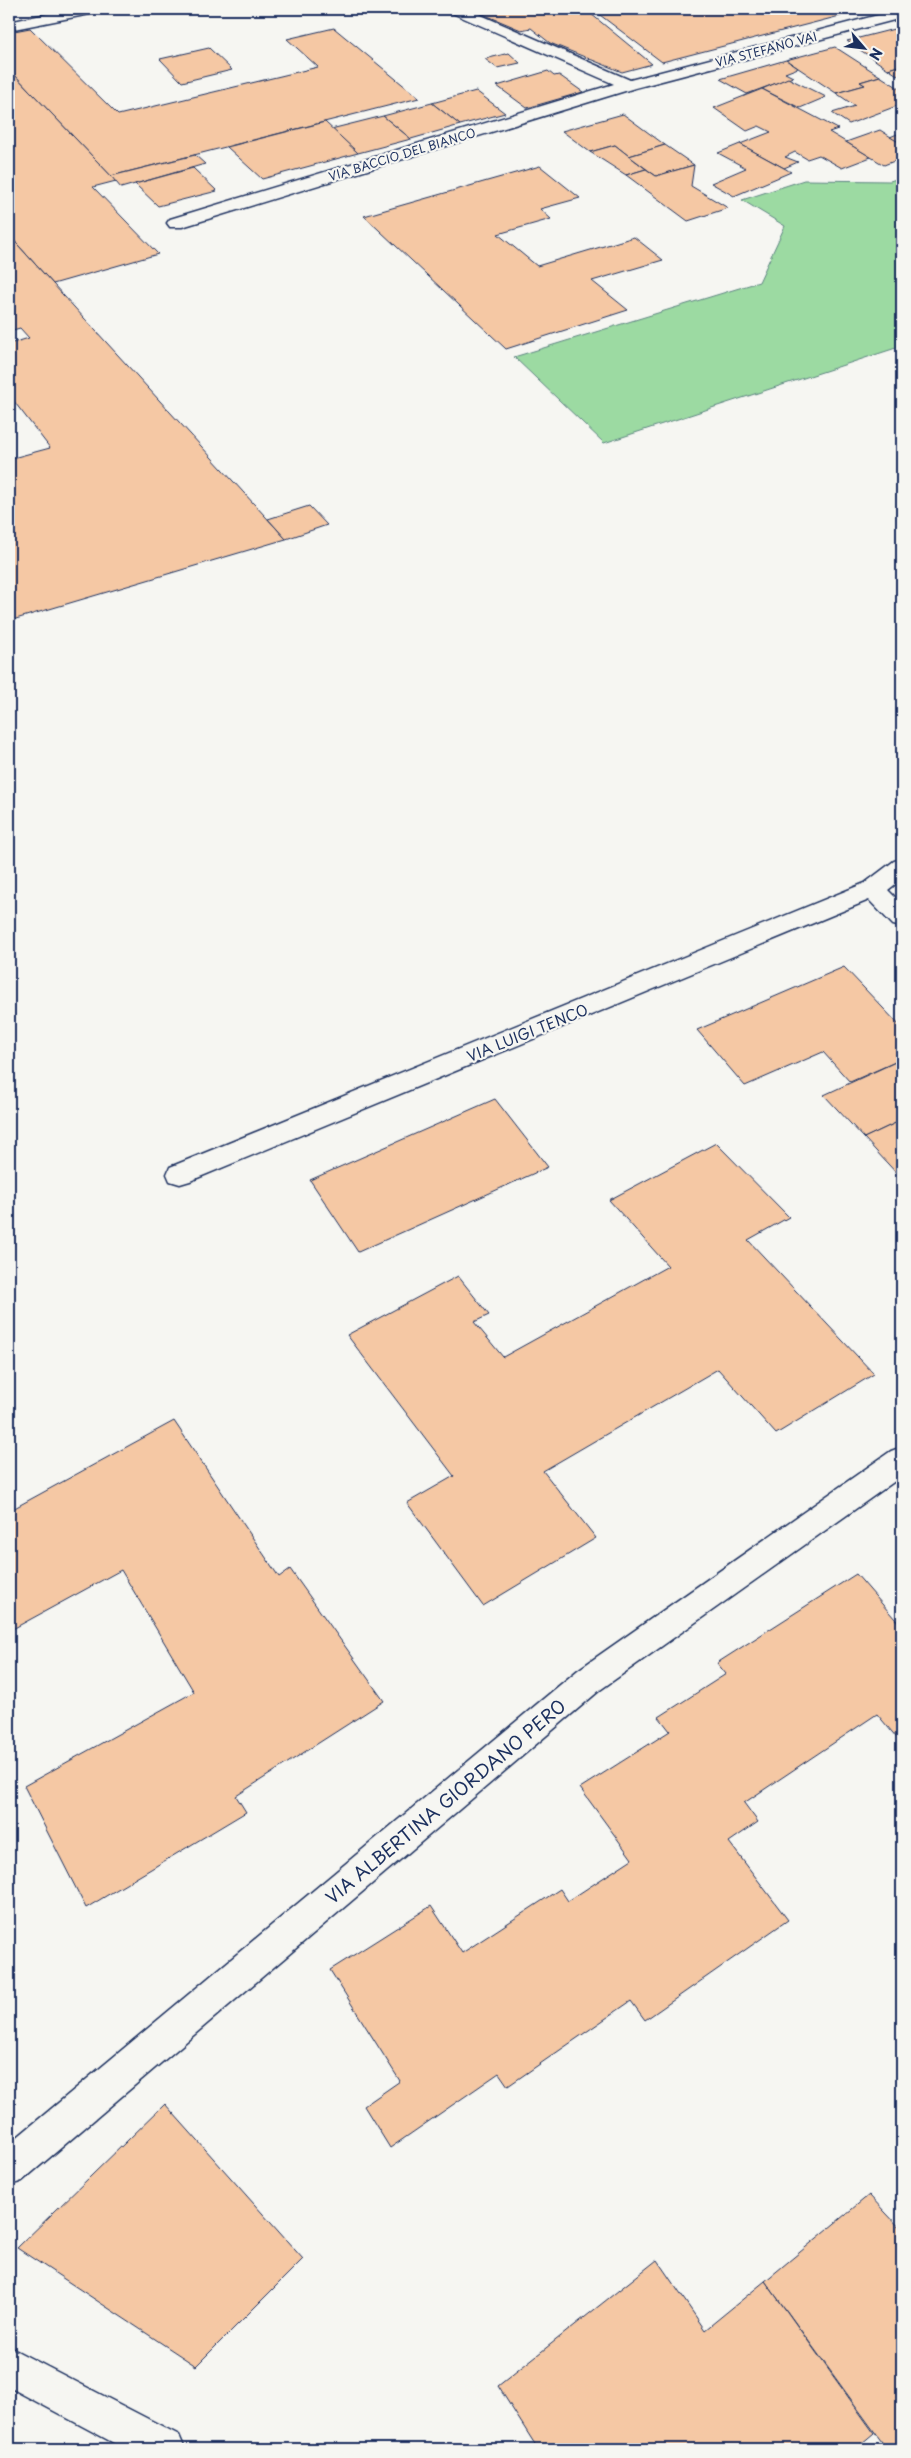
<svg xmlns="http://www.w3.org/2000/svg" width="911" height="2458" font-family="'Playpen Sans',sans-serif">
	<rect width="100%" height="100%" fill="#f6f6f2"/>
	<filter id="ink" filterUnits="userSpaceOnUse"><feTurbulence type="fractalNoise" baseFrequency=".02" numOctaves="2"/><feDisplacementMap in="SourceGraphic" scale="10" xChannelSelector="R" yChannelSelector="G"/><feConvolveMatrix kernelMatrix="1 2 1 2 8 2 1 2 1" color-interpolation-filters="sRGB"/></filter>
	<g filter="url(#ink)">
		<polygon fill="#9cdaa2" stroke="#5c8480" points="902,177 902,346 604,443 514,357 759,282 785,226 742,200 804,180 890,181"/>
		<g fill="#f5c8a4" stroke="#1b2f5e">
			<polygon points="471,9 585,9 652,64 622,72 550,43 531,28 521,30"/>
			<polygon points="592,9 867,9 662,62"/>
			<polygon points="902,27 902,65 888,69 847,41"/>
			<polygon points="30,28 118,115 318,67 287,39 334,28 419,98 111,176 9,69 9,32"/>
			<polygon points="835,47 880,76 860,82 865,85 836,93 786,60"/>
			<polygon points="209,48 232,70 182,82 160,59"/>
			<polygon points="509,53 520,63 497,68 485,59"/>
			<polygon points="786,60 798,68 785,73 793,77 747,94 720,79"/>
			<polygon points="902,65 902,78 888,69"/>
			<polygon points="9,69 116,181 93,187 158,254 53,284 9,235"/>
			<polygon points="548,71 554,76 559,75 583,92 527,108 497,86"/>
			<polygon points="880,76 902,90 902,104 849,124 832,113 855,106 836,93 865,85 860,82"/>
			<polygon points="788,78 826,97 800,108 762,89"/>
			<polygon points="762,89 838,129 829,132 871,157 842,168 819,155 807,159 795,152 785,157 798,162 784,168 740,144 771,132 759,126 747,131 714,108"/>
			<polygon points="476,91 505,113 460,125 432,103"/>
			<polygon points="432,103 460,125 411,139 383,116"/>
			<polygon points="623,114 665,145 629,156 615,145 590,152 562,131"/>
			<polygon points="383,116 411,139 358,153 331,129"/>
			<polygon points="325,122 358,153 262,179 227,147"/>
			<polygon points="880,130 902,144 902,158 884,165 846,142"/>
			<polygon points="902,132 902,144 890,137"/>
			<polygon points="740,144 784,168 791,172 734,196 711,183 746,168 718,153"/>
			<polygon points="615,145 629,156 646,169 626,175 590,152"/>
			<polygon points="665,145 694,165 656,176 629,156"/>
			<polygon points="195,155 205,164 121,188 111,176"/>
			<polygon points="694,165 691,186 728,208 688,221 626,175 646,169 656,176"/>
			<polygon points="540,166 580,198 540,209 551,219 498,234 537,266 634,237 663,260 592,281 628,310 506,349 364,216"/>
			<polygon points="193,168 217,191 158,206 135,184"/>
			<polygon points="9,235 53,284 286,539 9,621 9,459 50,448 9,395 9,344 29,338 20,328 9,331"/>
			<polygon points="309,506 327,525 286,539 268,519"/>
			<polygon points="844,967 902,1028 902,1059 850,1082 823,1052 745,1086 697,1030"/>
			<polygon points="902,1059 902,1120 864,1138 824,1095"/>
			<polygon points="495,1099 548,1167 358,1252 310,1180"/>
			<polygon points="902,1120 902,1176 900,1177 864,1138"/>
			<polygon points="716,1143 789,1217 748,1240 874,1374 776,1434 718,1369 543,1471 596,1538 483,1606 407,1503 454,1476 347,1335 458,1276 489,1315 474,1322 503,1357 668,1266 609,1200"/>
			<polygon points="174,1421 279,1577 290,1569 384,1701 236,1796 246,1812 86,1908 24,1786 194,1692 121,1570 9,1631 9,1522 12,1520 9,1511"/>
			<polygon points="856,1574 902,1627 902,1744 877,1714 744,1803 758,1822 729,1842 788,1920 645,2020 631,2001 508,2086 499,2073 390,2148 364,2106 400,2081 330,1970 431,1906 462,1953 560,1889 568,1901 632,1859 580,1788 670,1731 659,1717 726,1674 717,1663"/>
			<polygon points="165,2104 303,2259 196,2366 17,2248"/>
			<polygon points="869,2195 902,2230 902,2449 887,2449 765,2281"/>
			<polygon points="657,2260 705,2330 765,2281 874,2433 855,2449 538,2449 498,2386"/>
		</g>
		<g fill="none" stroke-linecap="round" stroke-linejoin="round">
			<g stroke="#1b2f5e" stroke-width="3">
				<g id="minor">
					<polygon points="70,9 98,9 90,14 9,30 9,22"/>
					<polygon points="447,9 467,9 630,80 901,9 902,18 635,88 182,227 170,227 167,223 170,219 614,84 450,12"/>
					<polygon points="902,859 902,879 888,890 902,904 902,927 893,925 869,900 190,1181 180,1184 170,1181 167,1174 170,1167 865,883 894,861"/>
					<polygon points="902,1447 902,1476 600,1690 22,2181 9,2186 9,2144 578,1670 891,1451"/>
					<polygon points="9,2347 179,2435 185,2449 125,2449 9,2387"/>
				</g>
			</g>
			<use href="#minor" fill="#f6f6f2" fill-rule="evenodd"/>
		</g>
	</g>
	<g text-anchor="middle" dominant-baseline="central" stroke-width="4.5" stroke-linejoin="round" paint-order="stroke">
		<g font-size="12" fill="#1b2f5e" stroke="#f6f6f2">
			<text transform="translate(766 49) rotate(-15)">VIA STEFANO VAI</text>
			<text transform="translate(402 154) rotate(-17)">VIA BACCIO DEL BIANCO</text>
		</g>
		<g font-size="15" fill="#1b2f5e" stroke="#f6f6f2">
			<text transform="translate(527 1032) rotate(-22)">VIA LUIGI TENCO</text>
		</g>
		<g font-size="18" fill="#1b2f5e" stroke="#f6f6f2">
			<text transform="translate(445 1801) rotate(-40)">VIA ALBERTINA GIORDANO PERO</text>
		</g>
	</g>
	<rect width="911" height="2458" fill="none" stroke="#f6f6f2" stroke-width="30"/>
	<rect x="15" y="15" width="881" height="2428" fill="none" stroke="#1b2f5e" stroke-width="2" filter="url(#ink)"/>
	<g transform="translate(864 48) rotate(118)" stroke="#f6f6f2" stroke-width="4" paint-order="stroke">
	<path d="M0-4L9 19L0 12L-9 19Z" fill="#1b2f5e"/>
	<text y="-8" font-size="14" font-weight="bold" text-anchor="middle" fill="#1b2f5e">N</text>
	</g>
</svg>
